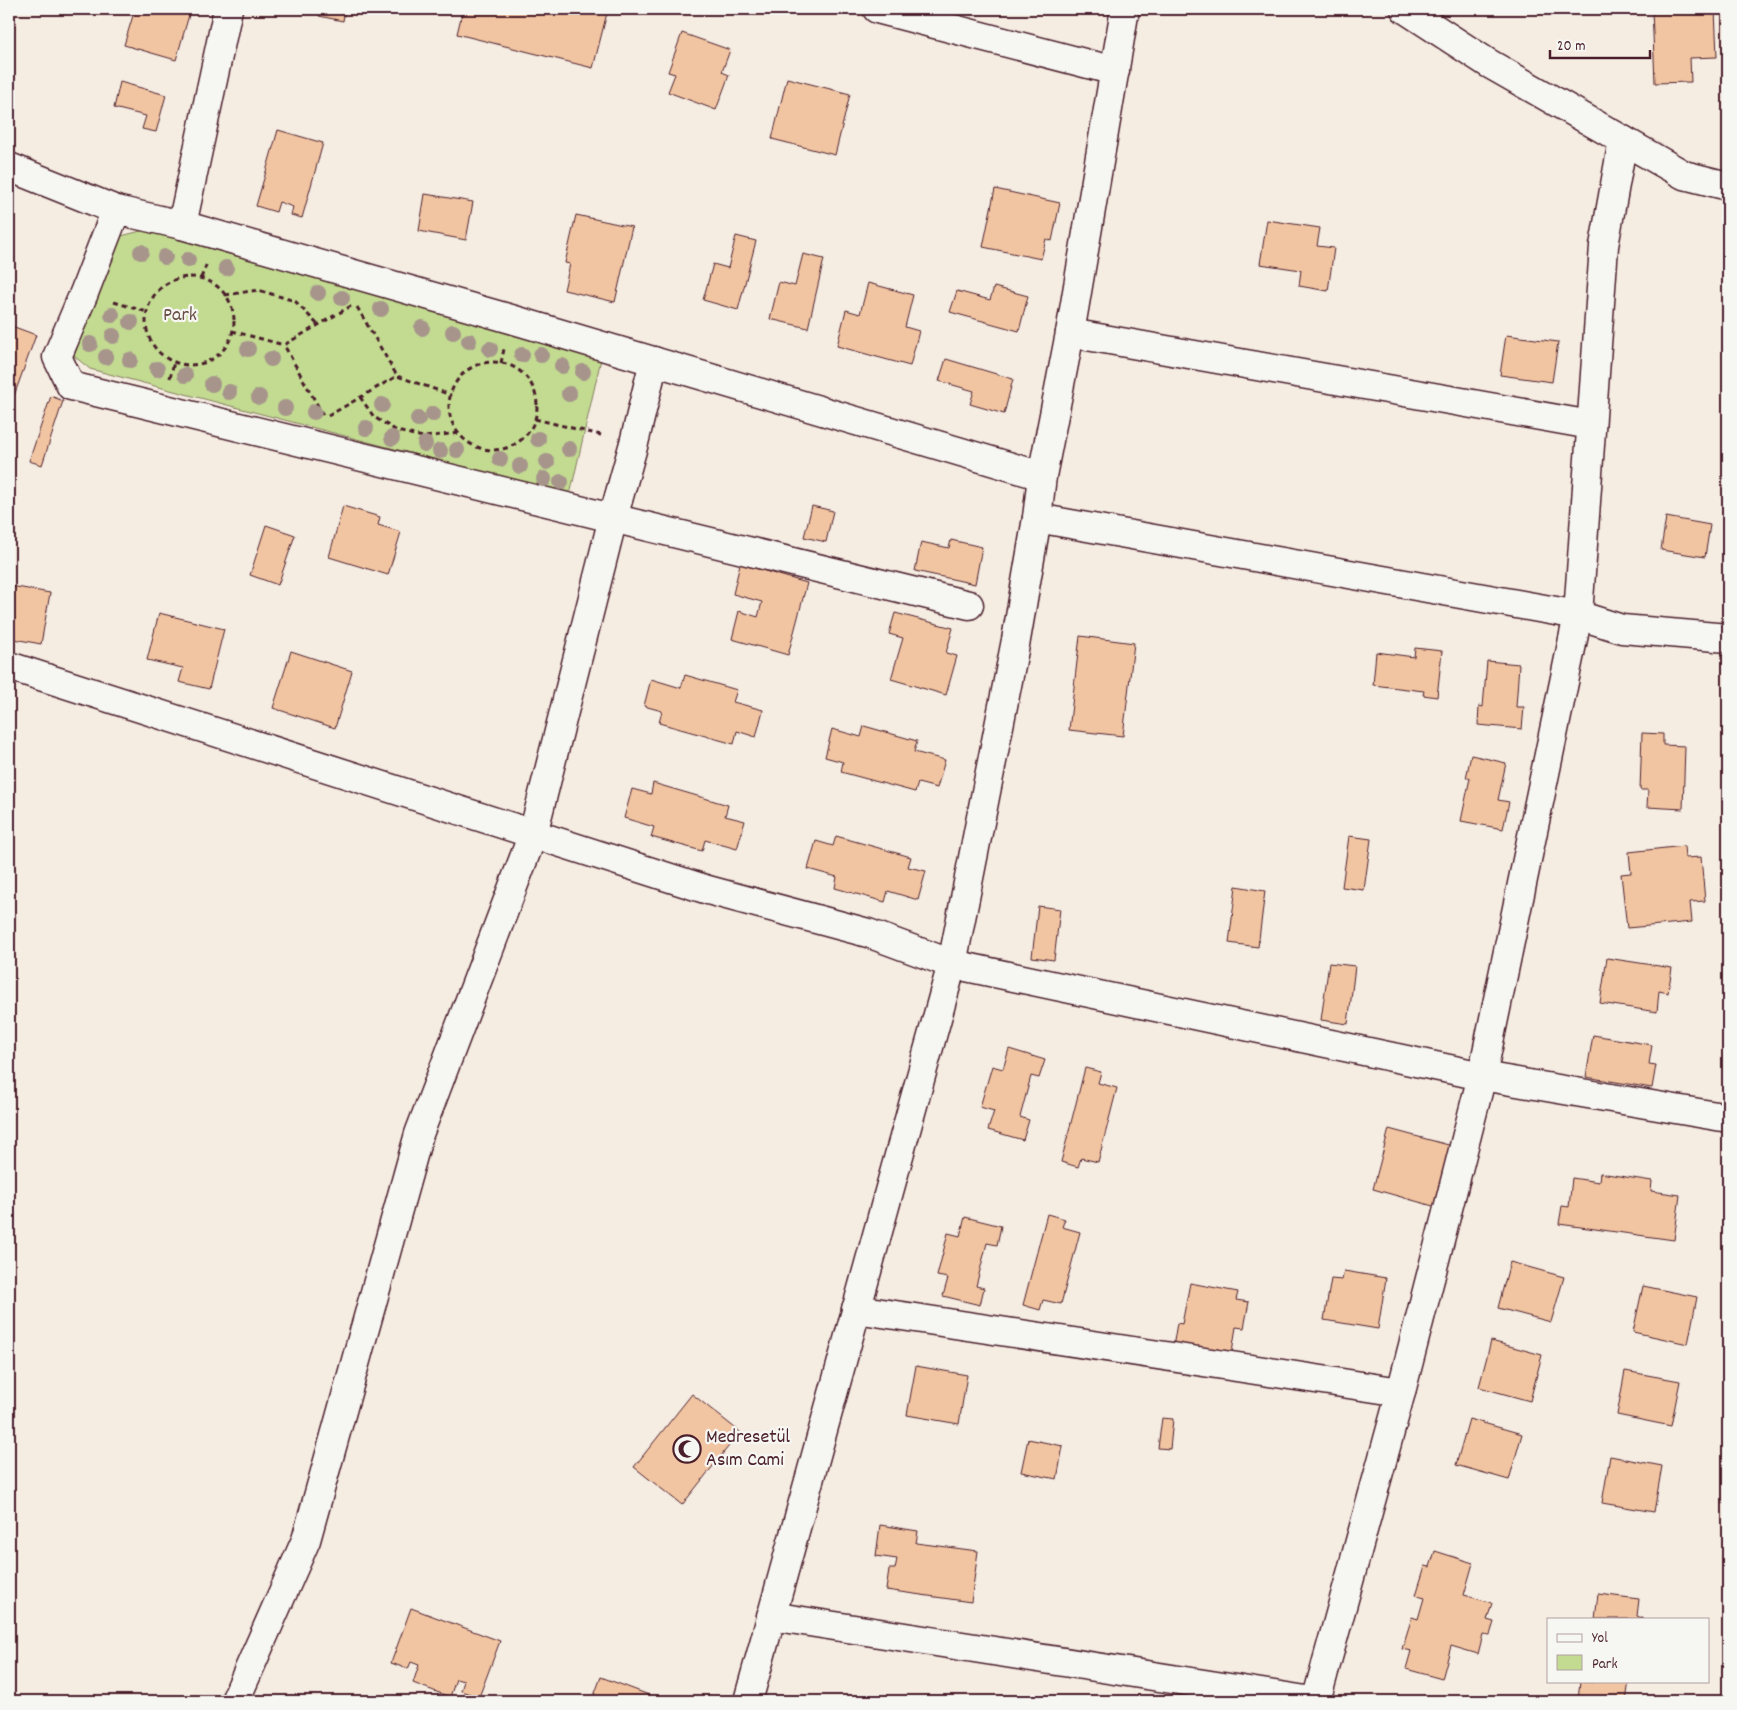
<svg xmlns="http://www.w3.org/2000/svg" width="1737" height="1710" font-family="Dekko,sans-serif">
	<rect width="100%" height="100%" fill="#f5ece2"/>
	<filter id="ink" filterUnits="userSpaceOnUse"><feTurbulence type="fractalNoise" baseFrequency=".02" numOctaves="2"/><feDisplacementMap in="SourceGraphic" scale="10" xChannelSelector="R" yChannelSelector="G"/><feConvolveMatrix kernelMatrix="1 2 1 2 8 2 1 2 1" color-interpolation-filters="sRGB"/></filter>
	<g filter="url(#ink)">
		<polygon fill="#c2db91" stroke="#867d5e" points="145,230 601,359 570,495 90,369 74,356 117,237"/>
		<g fill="#f2c5a2" stroke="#4a1f2b">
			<polygon points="135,9 169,9 189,15 176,60 124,45"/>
			<polygon points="320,9 345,9 343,21 319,16"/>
			<polygon points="463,9 608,9 593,68 457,34"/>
			<polygon points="1652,9 1715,9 1717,57 1690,58 1691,82 1655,83"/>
			<polygon points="682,33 730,50 722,72 729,75 716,110 668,92 675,74 668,72"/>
			<polygon points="787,78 850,94 835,155 772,139"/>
			<polygon points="120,82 166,95 156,132 142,129 146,116 114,108"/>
			<polygon points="278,130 323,143 302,218 291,215 293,207 279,202 276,212 256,206"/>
			<polygon points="995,189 1060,203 1052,241 1046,239 1041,259 983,247"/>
			<polygon points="425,194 473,202 466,240 419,231"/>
			<polygon points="576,215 632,227 615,302 564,290 570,264 565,263"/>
			<polygon points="1267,220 1320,228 1317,246 1334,248 1328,291 1299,286 1301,270 1260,264"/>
			<polygon points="736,236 756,241 738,310 703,300 713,264 728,268"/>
			<polygon points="803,254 824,259 808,328 770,319 779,282 795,286"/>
			<polygon points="868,283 913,295 905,327 919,331 910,366 837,346 846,310 860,314"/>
			<polygon points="994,287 1028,296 1019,331 950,312 957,291 990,300"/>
			<polygon points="9,325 36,335 11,404 9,403"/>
			<polygon points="1506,335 1558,342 1552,382 1500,375"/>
			<polygon points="946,359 1013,379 1004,414 970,404 974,391 939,381"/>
			<polygon points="51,396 63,401 42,465 29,461"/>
			<polygon points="343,506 380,517 378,525 401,532 388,575 329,557"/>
			<polygon points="812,506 833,511 826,542 804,537"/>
			<polygon points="1666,517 1710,525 1705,557 1661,550"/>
			<polygon points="266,525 295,535 278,585 250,575"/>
			<polygon points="951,540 982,547 975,584 915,571 921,542 949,548"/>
			<polygon points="740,564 807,583 788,655 732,639 739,611 758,617 762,602 733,594"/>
			<polygon points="11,586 50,593 41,644 9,638 9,628 14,601 9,600"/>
			<polygon points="159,613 224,629 209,689 179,682 183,668 147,660"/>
			<polygon points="895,613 953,628 946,653 957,656 946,695 891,679 903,638 889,634"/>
			<polygon points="1080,636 1134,643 1123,736 1069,730"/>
			<polygon points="1415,648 1442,651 1437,697 1423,695 1424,691 1373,685 1376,652 1414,657"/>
			<polygon points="291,651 352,671 335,728 273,708"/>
			<polygon points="1487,661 1519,664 1516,707 1524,707 1522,729 1478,725 1479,706 1483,707"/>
			<polygon points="685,675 737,690 733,702 763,710 756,737 737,731 734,744 659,723 662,711 644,706 651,679 681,688"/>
			<polygon points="864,726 917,741 914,752 945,760 937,788 918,783 915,792 841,772 843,762 825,757 832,729 861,737"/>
			<polygon points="1642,733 1663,734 1663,745 1685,746 1683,809 1647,807 1648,790 1640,790"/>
			<polygon points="1728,751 1728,802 1726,802"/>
			<polygon points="1471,755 1506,763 1498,800 1509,802 1503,829 1461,821 1470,778 1466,778"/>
			<polygon points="653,783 728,805 725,816 745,821 737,849 705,840 702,851 651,837 654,827 624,818 632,789 651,794"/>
			<polygon points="836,836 911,857 908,867 926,871 918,900 888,891 885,902 835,888 837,877 808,869 816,841 833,846"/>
			<polygon points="1349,836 1371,839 1364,890 1342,887"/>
			<polygon points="1684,846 1685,858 1701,857 1705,901 1690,902 1692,922 1627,928 1621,874 1631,873 1629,852"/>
			<polygon points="1236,886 1265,891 1258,947 1229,943"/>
			<polygon points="1038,906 1060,909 1054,960 1032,957"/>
			<polygon points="1607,958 1672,968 1668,993 1659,991 1657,1012 1600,1003"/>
			<polygon points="1329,963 1355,966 1348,1024 1321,1020"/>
			<polygon points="1593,1035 1652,1045 1649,1064 1656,1065 1652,1088 1586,1077"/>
			<polygon points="1009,1049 1045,1060 1039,1078 1031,1076 1020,1117 1029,1120 1023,1140 988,1130 994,1111 980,1107 992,1066 1003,1069"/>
			<polygon points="1085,1068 1101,1072 1098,1083 1117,1088 1098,1162 1081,1158 1078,1167 1061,1162"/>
			<polygon points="1389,1129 1456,1147 1440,1208 1373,1189"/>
			<polygon points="1600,1173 1652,1181 1651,1191 1680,1195 1674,1240 1559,1224 1562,1206 1569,1207 1572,1178 1599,1182"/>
			<polygon points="1047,1214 1065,1219 1062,1227 1080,1232 1061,1304 1043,1300 1040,1310 1023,1305"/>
			<polygon points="965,1217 1001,1226 997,1245 987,1243 976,1286 984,1288 980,1305 943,1296 948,1278 937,1276 948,1233 960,1236"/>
			<polygon points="1510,1262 1564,1277 1551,1322 1498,1308"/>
			<polygon points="1344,1271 1386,1278 1378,1329 1324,1320 1331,1279 1342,1280"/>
			<polygon points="1190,1283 1238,1292 1236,1300 1249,1302 1244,1328 1236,1327 1230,1364 1172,1353 1177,1323 1182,1324"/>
			<polygon points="1643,1286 1697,1297 1688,1344 1633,1332"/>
			<polygon points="1491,1341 1542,1355 1530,1401 1479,1387"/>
			<polygon points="916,1366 967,1375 959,1424 907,1415"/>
			<polygon points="1625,1371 1680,1381 1671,1426 1617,1415"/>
			<polygon points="692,1394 740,1432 682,1505 634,1467"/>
			<polygon points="1162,1418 1173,1419 1170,1449 1158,1448"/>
			<polygon points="1469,1419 1522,1434 1509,1480 1456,1465"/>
			<polygon points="1028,1439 1063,1446 1057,1479 1021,1472"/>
			<polygon points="1610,1456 1662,1466 1654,1512 1602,1503"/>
			<polygon points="880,1525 918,1531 916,1543 978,1551 971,1602 886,1590 889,1569 895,1569 897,1559 876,1556"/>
			<polygon points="1435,1551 1473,1563 1464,1595 1492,1603 1487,1620 1494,1622 1490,1635 1483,1634 1478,1654 1451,1646 1442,1679 1406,1669 1411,1651 1402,1649 1412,1617 1418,1619 1424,1598 1416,1595 1425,1566 1430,1567"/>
			<polygon points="1598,1594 1639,1599 1637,1616 1644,1619 1595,1619"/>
			<polygon points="411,1608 500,1641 479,1697 461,1691 464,1681 456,1679 450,1697 413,1683 419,1665 411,1662 408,1669 391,1663"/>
			<polygon points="601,1677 665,1701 592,1701"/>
			<polygon points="1580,1681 1629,1681 1626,1701 1578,1701"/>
		</g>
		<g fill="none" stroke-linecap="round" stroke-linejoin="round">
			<g stroke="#4a1f2b" stroke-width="31">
				<g id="street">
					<polyline points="877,9 1115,71"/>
					<polyline points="1405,9 1488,63 1684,175 1728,186"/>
					<polyline points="9,167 116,210 182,225 511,319 1042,476"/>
					<polyline points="116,210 84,293 57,357 71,386 969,605"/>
					<polyline points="182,225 228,9"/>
					<polyline points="1070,333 1591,425"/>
					<polyline points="1037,518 1578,615 1622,629 1728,638"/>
					<polyline points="9,666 708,890 868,933 952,964 1482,1076 1728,1118"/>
					<polyline points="856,1309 1401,1392"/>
					<polyline points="771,1616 1312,1701"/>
					<polyline points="235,1701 306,1540 419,1134 533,834 613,518 634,443 654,361"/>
					<polyline points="748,1701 952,964 1016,640 1037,518 1042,476 1070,333 1125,9"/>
					<polyline points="1316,1701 1401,1392 1482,1076 1578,615 1604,246 1623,140"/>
				</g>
			</g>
			<g stroke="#4a1f2b" stroke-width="3" stroke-dasharray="5 4" stroke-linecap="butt">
				<circle cx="190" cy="321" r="44"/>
				<polyline points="201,278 207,263"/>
				<polyline points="225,295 258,290 295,301 318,325"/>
				<polyline points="114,302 147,312"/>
				<polyline points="357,307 397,376 451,395"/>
				<polyline points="232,331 284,345"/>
				<circle cx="493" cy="406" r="44"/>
				<polyline points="501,363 504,349"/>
				<polyline points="170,378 174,362"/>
				<polyline points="360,397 374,417 397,431 423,437 459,433"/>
				<polyline points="323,415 284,345 351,306"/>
				<polyline points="328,416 397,376"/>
				<polyline points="535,419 605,436"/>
			</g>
			<use href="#street" stroke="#f6f6f2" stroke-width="28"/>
		</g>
		<g fill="#a7958b">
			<circle cx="141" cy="252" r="8"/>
			<circle cx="165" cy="257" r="8"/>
			<circle cx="188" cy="260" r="8"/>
			<circle cx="226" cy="268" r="8"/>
			<circle cx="318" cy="293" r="8"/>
			<circle cx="342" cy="298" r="8"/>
			<circle cx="381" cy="309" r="8"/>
			<circle cx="112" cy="315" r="8"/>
			<circle cx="131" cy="322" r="8"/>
			<circle cx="422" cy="328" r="8"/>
			<circle cx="453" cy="332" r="8"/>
			<circle cx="113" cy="336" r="8"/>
			<circle cx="469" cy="341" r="8"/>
			<circle cx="90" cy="344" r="8"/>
			<circle cx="248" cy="349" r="8"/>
			<circle cx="490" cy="349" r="8"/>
			<circle cx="522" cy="355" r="8"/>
			<circle cx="541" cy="355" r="8"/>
			<circle cx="106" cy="357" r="8"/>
			<circle cx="271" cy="359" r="8"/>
			<circle cx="130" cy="360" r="8"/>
			<circle cx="562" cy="366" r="8"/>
			<circle cx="157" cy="369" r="8"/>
			<circle cx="583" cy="372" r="8"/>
			<circle cx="185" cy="375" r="8"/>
			<circle cx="212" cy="384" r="8"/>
			<circle cx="229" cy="392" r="8"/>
			<circle cx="569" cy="394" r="8"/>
			<circle cx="259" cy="397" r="8"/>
			<circle cx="382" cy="405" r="8"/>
			<circle cx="285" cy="408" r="8"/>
			<circle cx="314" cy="412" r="8"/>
			<circle cx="433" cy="414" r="8"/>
			<circle cx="418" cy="419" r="8"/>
			<circle cx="366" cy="428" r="8"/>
			<circle cx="392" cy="438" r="8"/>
			<circle cx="538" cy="439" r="8"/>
			<circle cx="425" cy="444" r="8"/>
			<circle cx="569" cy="449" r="8"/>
			<circle cx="457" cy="450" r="8"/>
			<circle cx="440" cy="451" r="8"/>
			<circle cx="500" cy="459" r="8"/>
			<circle cx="547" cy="462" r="8"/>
			<circle cx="520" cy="466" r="8"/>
			<circle cx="544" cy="479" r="8"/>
			<circle cx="561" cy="482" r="8"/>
		</g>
	</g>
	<defs>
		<g id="mosque-ring" transform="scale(1.4375)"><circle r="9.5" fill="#f6f6f2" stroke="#4a1f2b" stroke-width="1.5"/><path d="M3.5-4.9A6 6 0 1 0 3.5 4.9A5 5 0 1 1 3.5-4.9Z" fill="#4a1f2b"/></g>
	</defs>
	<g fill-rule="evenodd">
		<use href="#mosque-ring" x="687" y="1449"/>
	</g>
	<g text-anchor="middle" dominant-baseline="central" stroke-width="4.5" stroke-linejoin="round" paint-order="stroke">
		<g font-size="20" fill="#684e44" stroke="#f6f6f2">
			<text x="180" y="316">Park</text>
		</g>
		<g font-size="20" fill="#4a1f2b" stroke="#f6f6f2" text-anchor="start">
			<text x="706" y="1438">Medresetül<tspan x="706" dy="23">Asım Cami</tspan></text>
		</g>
	</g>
	<rect width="1737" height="1710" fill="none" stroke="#f6f6f2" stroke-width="30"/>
	<rect x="15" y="15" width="1707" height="1680" fill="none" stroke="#4a1f2b" stroke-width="2" filter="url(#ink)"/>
	<rect x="1547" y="1618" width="162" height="65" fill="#f6f6f2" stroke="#b1a0a2"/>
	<rect x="1557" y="1634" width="25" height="8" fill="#f6f6f2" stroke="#b1a0a2"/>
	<text x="1592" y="1642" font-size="15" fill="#4a1f2b">Yol</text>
	<rect x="1557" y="1655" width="25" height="15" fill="#c2db91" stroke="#b1a0a2"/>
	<text x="1592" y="1668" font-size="15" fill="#4a1f2b">Park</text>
	<path d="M1550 50v8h100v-8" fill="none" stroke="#4a1f2b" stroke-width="2.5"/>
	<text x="1557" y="50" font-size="15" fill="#4a1f2b" stroke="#f6f6f2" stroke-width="4" paint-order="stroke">20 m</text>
</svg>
